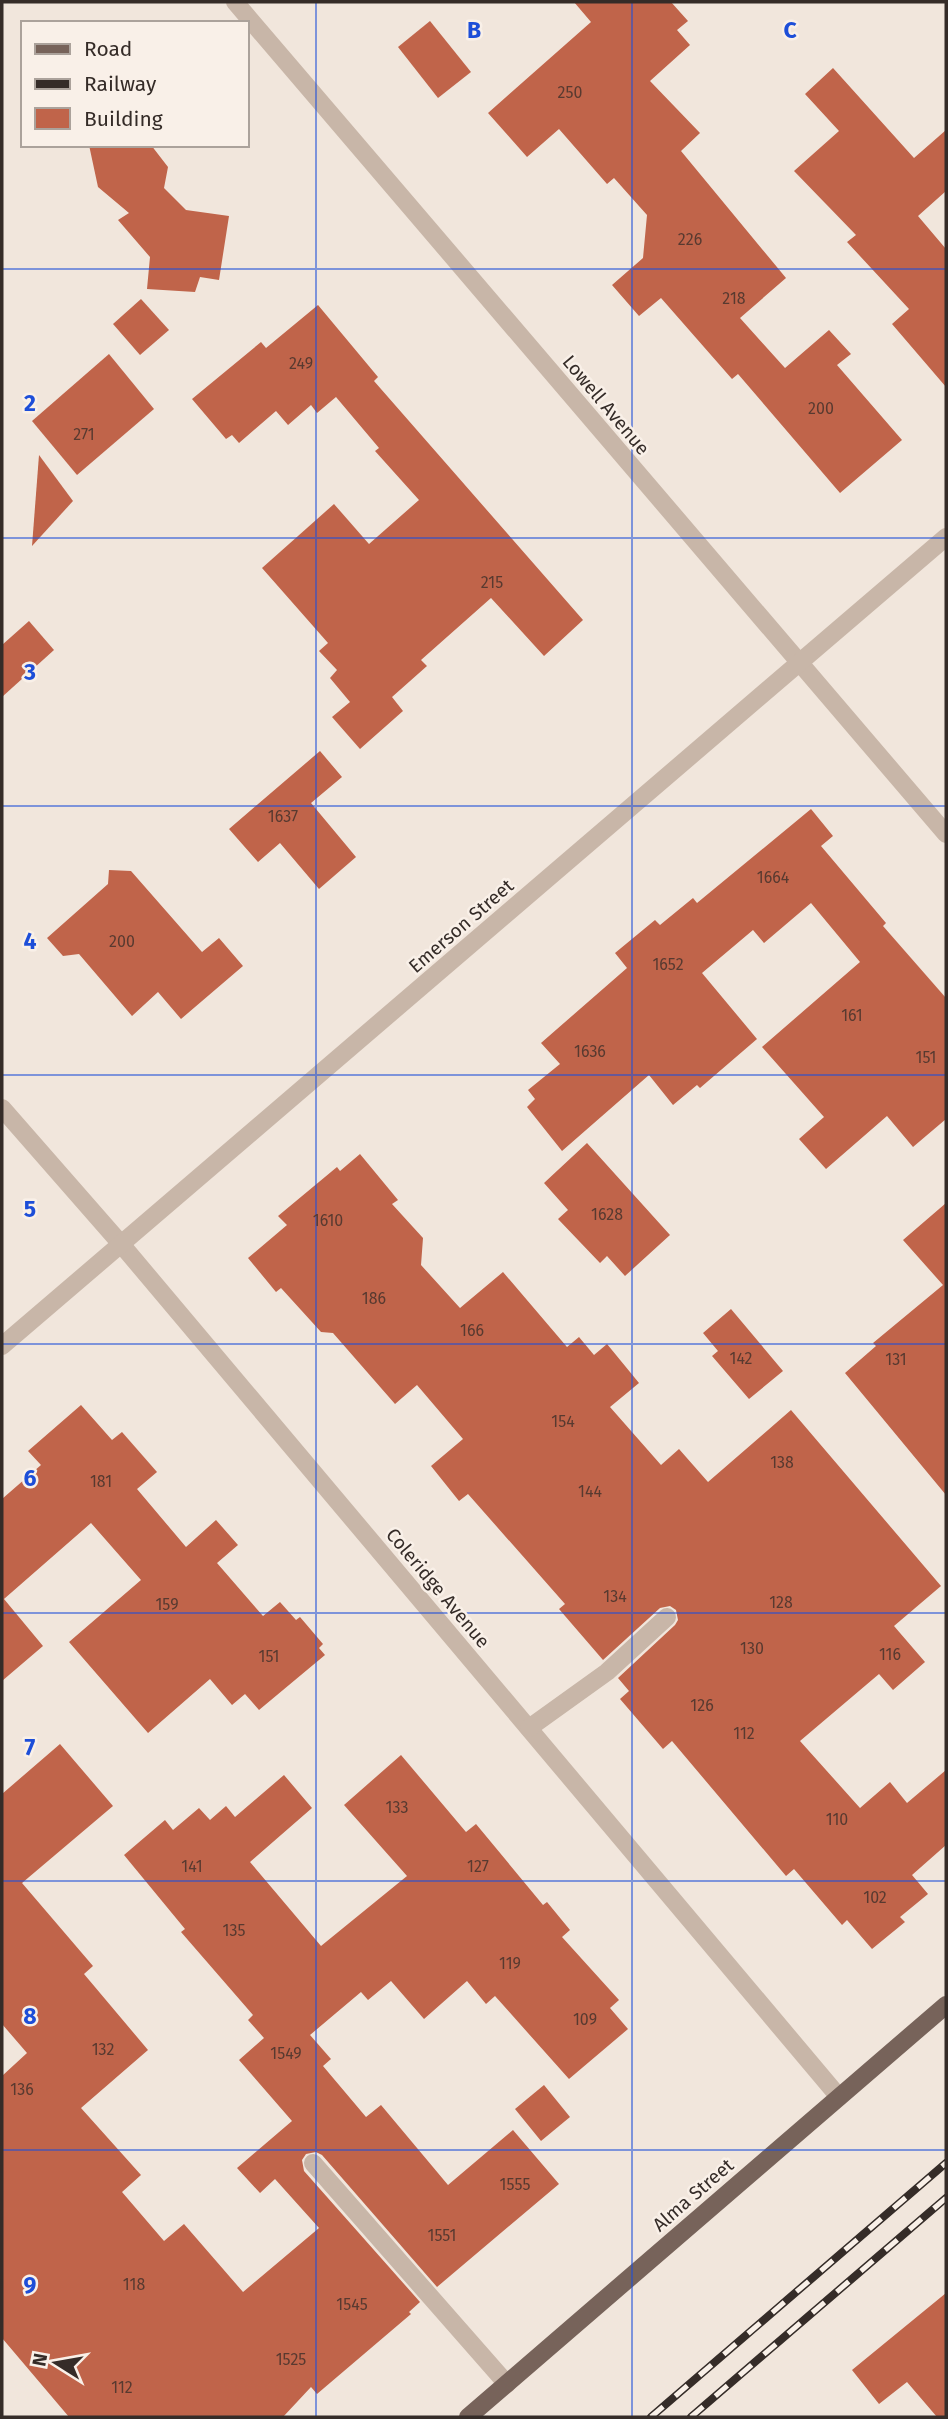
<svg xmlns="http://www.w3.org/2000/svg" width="948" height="2419" font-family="'Fira Sans',sans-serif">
	<rect width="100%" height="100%" fill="#f1e6dc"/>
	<g fill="#c0644a">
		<polygon points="574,2 671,2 688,21 677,30 690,45 650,81 700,133 681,151 786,278 740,318 785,368 829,330 851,354 837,365 902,440 840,493 738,374 732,379 661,298 639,316 612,285 643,258 647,215 614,178 607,184 559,129 527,157 488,113 591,22"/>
		<polygon points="430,21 471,72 438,98 398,47"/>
		<polygon points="833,68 914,158 946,130 946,191 918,216 946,249 946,387 892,324 909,309 847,242 856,235 794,171 839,131 805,94"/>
		<polygon points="89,145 151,145 168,167 164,188 186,210 229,216 219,280 200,277 195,292 147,289 150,257 118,220 129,213 98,187"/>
		<polygon points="141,299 169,330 140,355 113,324"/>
		<polygon points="318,305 378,377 374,381 583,620 544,656 491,598 421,660 427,666 392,697 403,711 360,749 332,717 350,702 330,678 337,670 319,651 328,643 262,568 334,504 369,544 419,500 375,451 379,448 336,397 317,413 311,405 288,425 276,411 239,443 232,435 226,439 192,399 261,342 266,348"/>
		<polygon points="109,354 154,409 77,475 32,421"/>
		<polygon points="39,455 73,501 32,546"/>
		<polygon points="29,621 54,650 2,697 2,645"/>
		<polygon points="320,751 342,777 311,803 356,857 319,889 280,843 258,862 229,829"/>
		<polygon points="811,809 833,836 821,846 886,923 883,926 946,998 946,1119 913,1147 887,1116 826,1169 799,1139 824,1117 762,1047 860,962 811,903 764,943 753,930 702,973 757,1039 700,1088 697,1085 673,1105 649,1075 562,1151 527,1107 535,1099 528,1090 560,1064 541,1043 627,968 615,953 655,920 660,925 693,898 697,903"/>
		<polygon points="109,870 131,871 202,952 219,938 243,966 181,1019 158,992 132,1016 79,954 63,956 47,938 108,884"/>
		<polygon points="587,1143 670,1235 625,1276 607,1256 600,1263 558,1219 568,1210 544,1183"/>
		<polygon points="360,1154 398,1200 392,1204 423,1238 421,1265 460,1308 503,1272 567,1347 579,1337 594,1355 607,1344 639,1383 610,1407 661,1465 679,1449 708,1482 791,1410 941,1586 894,1626 925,1662 893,1690 879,1674 800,1741 860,1808 890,1782 907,1803 946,1770 946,1845 912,1875 928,1894 900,1917 905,1922 872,1949 847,1920 842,1925 794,1869 786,1876 672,1741 663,1749 620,1699 629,1691 618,1678 675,1625 678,1620 676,1610 670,1606 660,1608 603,1660 559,1609 565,1604 468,1494 459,1501 431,1466 463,1439 417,1385 395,1404 333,1333 321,1332 281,1288 276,1292 248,1258 287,1225 278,1216 337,1167 340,1171"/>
		<polygon points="946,1203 946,1495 845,1373 876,1346 873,1343 943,1285 903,1240"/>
		<polygon points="731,1309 783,1371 749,1399 712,1356 718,1351 703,1333"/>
		<polygon points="81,1405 112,1440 122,1432 157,1472 137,1489 186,1547 216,1520 238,1545 217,1563 263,1616 280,1602 296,1620 300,1617 323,1644 319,1648 325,1655 259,1710 245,1694 232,1705 210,1679 148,1733 69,1642 141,1580 91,1523 4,1599 43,1646 2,1681 2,1499 41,1465 28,1451"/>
		<polygon points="60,1744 113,1806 22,1883 93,1966 84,1974 148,2050 81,2108 141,2175 122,2192 164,2241 184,2224 243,2292 319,2228 275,2179 260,2193 237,2168 292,2121 239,2060 264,2038 248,2020 253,2015 181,1932 185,1929 124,1855 165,1820 173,1830 199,1808 210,1820 226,1806 235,1817 284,1775 312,1808 250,1862 321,1946 407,1876 344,1805 401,1755 466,1832 476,1824 543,1905 547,1902 570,1930 562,1937 619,2000 610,2008 628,2029 569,2079 495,1996 486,2004 467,1981 424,2019 391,1981 368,2000 361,1992 310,2035 331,2059 323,2066 366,2117 381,2105 448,2185 513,2130 559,2184 437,2287 322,2155 316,2152 306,2154 302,2160 304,2171 420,2302 409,2312 411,2314 317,2394 311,2387 283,2417 69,2417 2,2338 2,2076 27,2053 2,2024 2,1794"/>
		<polygon points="544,2085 570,2117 541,2141 515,2109"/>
		<polygon points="946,2293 946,2417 937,2417 907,2382 879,2404 852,2370"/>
	</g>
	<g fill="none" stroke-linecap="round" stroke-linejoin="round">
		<g stroke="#c8b6a8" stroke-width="18">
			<polyline points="235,2 946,834"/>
			<polyline points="2,1108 121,1244 839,2097"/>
			<polyline points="2,1346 946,537"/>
			<polyline points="529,1728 607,1672 667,1617"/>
			<polyline points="313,2163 507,2384"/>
		</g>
		<polyline stroke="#77635a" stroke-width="18" points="468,2417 946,2005"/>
		<g stroke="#352c28" stroke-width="8">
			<g id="rail">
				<polyline points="651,2417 946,2163"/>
				<polyline points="691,2417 946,2198"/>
			</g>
		</g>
		<use href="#rail" stroke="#f9f0e8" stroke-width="5" stroke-dasharray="16" stroke-linecap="butt"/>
	</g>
	<path fill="none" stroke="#1d4ed8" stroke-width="2" stroke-opacity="0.55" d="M316,2V2417M632,2V2417M2,269H946M2,538H946M2,806H946M2,1075H946M2,1344H946M2,1613H946M2,1881H946M2,2150H946"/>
	<g text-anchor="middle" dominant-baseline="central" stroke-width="5" stroke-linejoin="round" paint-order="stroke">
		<g font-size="16" fill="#583a30">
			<text x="570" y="92">250</text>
			<text x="690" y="239">226</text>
			<text x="734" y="298">218</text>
			<text x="301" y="363">249</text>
			<text x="821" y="408">200</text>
			<text x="84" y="434">271</text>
			<text x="492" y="582">215</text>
			<text x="283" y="816">1637</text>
			<text x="773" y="877">1664</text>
			<text x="122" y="941">200</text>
			<text x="668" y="964">1652</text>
			<text x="852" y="1015">161</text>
			<text x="590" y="1051">1636</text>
			<text x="926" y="1057">151</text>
			<text x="607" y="1214">1628</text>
			<text x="328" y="1220">1610</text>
			<text x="374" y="1298">186</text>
			<text x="472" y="1330">166</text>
			<text x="741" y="1358">142</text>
			<text x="896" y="1359">131</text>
			<text x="563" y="1421">154</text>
			<text x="782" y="1462">138</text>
			<text x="101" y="1481">181</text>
			<text x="590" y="1491">144</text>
			<text x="615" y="1596">134</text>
			<text x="781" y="1602">128</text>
			<text x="167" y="1604">159</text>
			<text x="752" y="1648">130</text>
			<text x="890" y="1654">116</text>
			<text x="269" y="1656">151</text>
			<text x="702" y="1705">126</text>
			<text x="744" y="1733">112</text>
			<text x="397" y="1807">133</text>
			<text x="837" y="1819">110</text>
			<text x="192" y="1866">141</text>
			<text x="478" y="1866">127</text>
			<text x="875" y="1897">102</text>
			<text x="234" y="1930">135</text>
			<text x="510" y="1963">119</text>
			<text x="585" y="2019">109</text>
			<text x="103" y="2049">132</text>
			<text x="286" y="2053">1549</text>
			<text x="22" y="2089">136</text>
			<text x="515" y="2184">1555</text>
			<text x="442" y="2235">1551</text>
			<text x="134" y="2284">118</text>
			<text x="352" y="2304">1545</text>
			<text x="291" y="2359">1525</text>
			<text x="122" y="2387">112</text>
		</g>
		<g font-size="19" fill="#352c28" stroke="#f9f0e8">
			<text transform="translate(606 405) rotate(50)">Lowell Avenue</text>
			<text transform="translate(461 926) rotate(-41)">Emerson Street</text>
			<text transform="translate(438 1588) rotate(50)">Coleridge Avenue</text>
			<text transform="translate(693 2195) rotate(-41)">Alma Street</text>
		</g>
	</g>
	<g font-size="23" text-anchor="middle" font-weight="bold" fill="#1d4ed8" stroke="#f9f0e8" stroke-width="5" stroke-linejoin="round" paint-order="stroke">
		<text x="474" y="38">B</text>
		<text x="790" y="38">C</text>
		<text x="30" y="411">2</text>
		<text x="30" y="680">3</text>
		<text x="30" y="949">4</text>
		<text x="30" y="1217">5</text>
		<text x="30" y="1486">6</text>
		<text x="30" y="1755">7</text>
		<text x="30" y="2024">8</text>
		<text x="30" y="2293">9</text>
	</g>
	<rect width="948" height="2419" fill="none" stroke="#352c28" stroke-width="7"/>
	<rect x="21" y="21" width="228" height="126" fill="#f9f0e8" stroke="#aba29b" stroke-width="2"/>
	<rect x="35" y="44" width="35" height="10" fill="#77635a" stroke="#aba29b" stroke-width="2"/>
	<text x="84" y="56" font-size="21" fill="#352c28">Road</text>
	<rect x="35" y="79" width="35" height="10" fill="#352c28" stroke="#aba29b" stroke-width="2"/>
	<text x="84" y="91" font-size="21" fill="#352c28">Railway</text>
	<rect x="35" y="108" width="35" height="21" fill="#c0644a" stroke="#aba29b" stroke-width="2"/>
	<text x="84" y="126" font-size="21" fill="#352c28">Building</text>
	<g transform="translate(56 2363) rotate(281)" stroke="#f9f0e8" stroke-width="5" paint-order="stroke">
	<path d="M0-5L12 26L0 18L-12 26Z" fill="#352c28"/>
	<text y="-10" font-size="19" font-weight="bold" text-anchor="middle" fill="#352c28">N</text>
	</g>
</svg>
